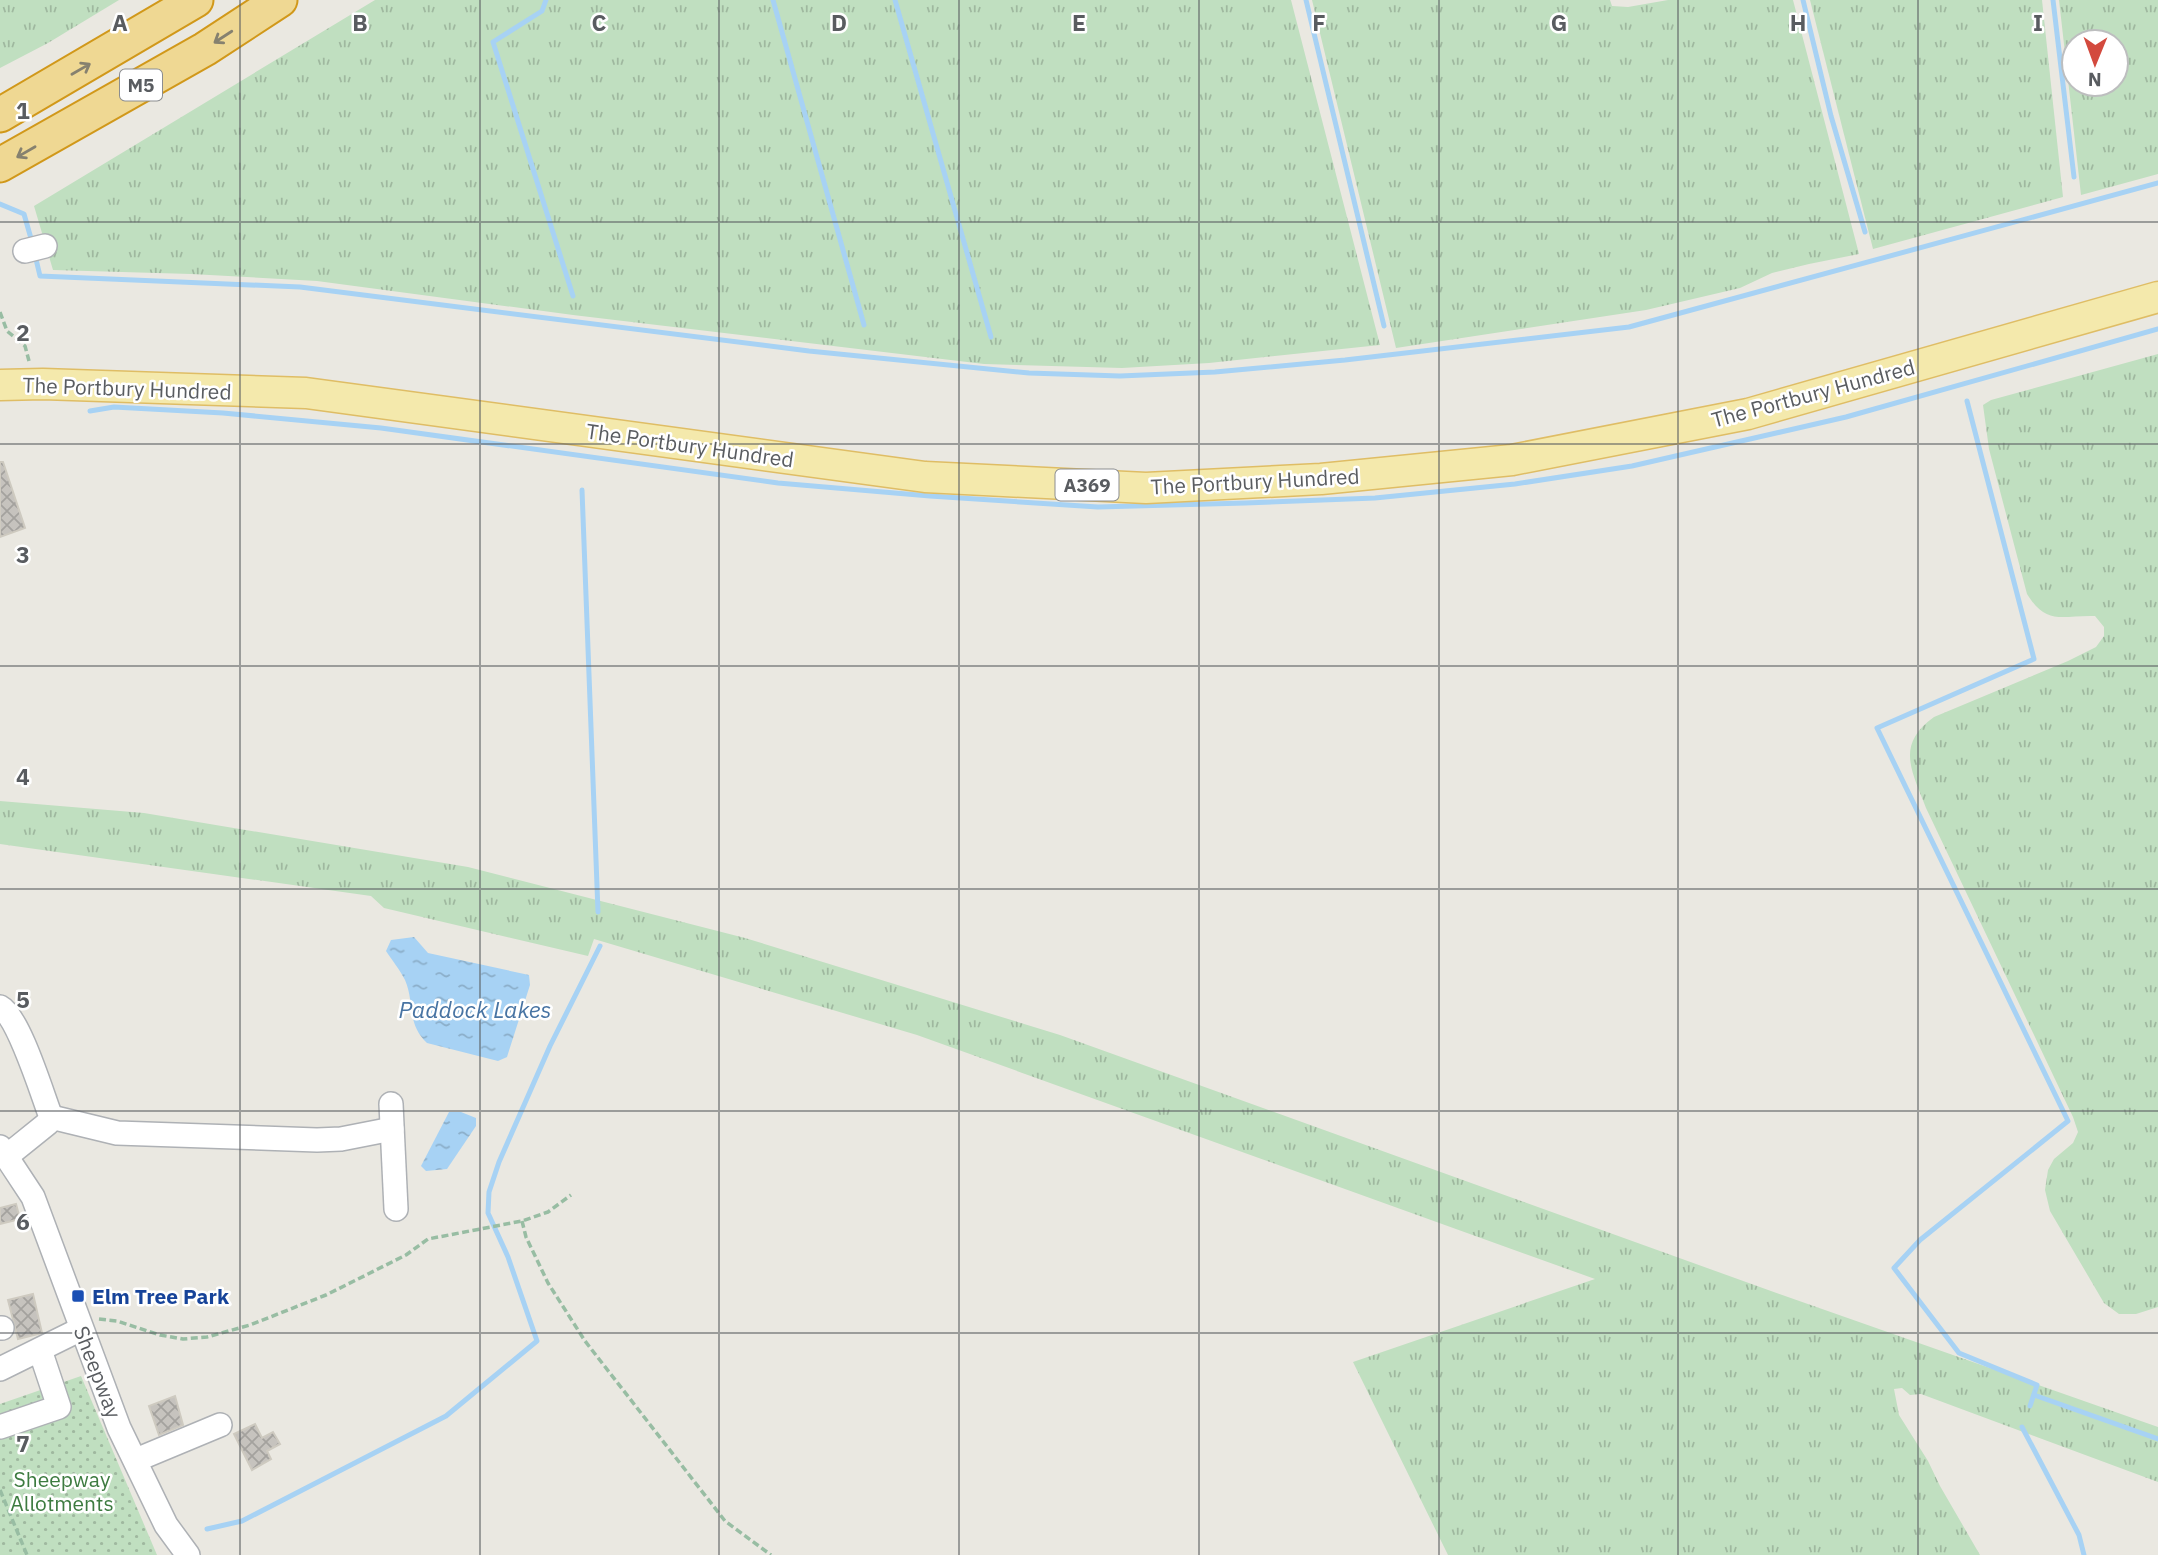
<svg xmlns="http://www.w3.org/2000/svg" width="2158" height="1555" font-family="'IBM Plex Sans',sans-serif">
	<defs>
		<pattern id="grass-tufts" width="24" height="20" patternUnits="userSpaceOnUse" patternTransform="scale(1.75)"><rect width="24" height="20" fill="#c0dfc0"/><path d="M3 7l-1-3M5 7V3M7 7l1-3M15 17l-1-3M17 17v-4M19 17l1-3" fill="none" stroke="#9fb89f"/></pattern>
		<pattern id="garden-dots" width="8" height="8" patternUnits="userSpaceOnUse" patternTransform="scale(1.75)"><rect width="8" height="8" fill="#c0dfc0"/><path d="M2 2h.1M6 6h.1" fill="none" stroke="#9fb89f" stroke-width="1.8" stroke-linecap="round"/></pattern>
		<pattern id="water-ripples" width="26" height="14" patternUnits="userSpaceOnUse" patternTransform="scale(1.75)"><rect width="26" height="14" fill="#a7d2f4"/><path d="M2 4q2-2 4 0t4 0M15 11q2-2 4 0t4 0" fill="none" stroke="#8baec9"/></pattern>
		<pattern id="building-cross-hatch" width="8" height="8" patternUnits="userSpaceOnUse" patternTransform="scale(1.75)"><rect width="8" height="8" fill="#c6c3be"/><path d="M0 0l8 8M0 8l8-8" fill="none" stroke="#a4a29e"/></pattern>
	</defs>
	<rect width="100%" height="100%" fill="#eae8e1"/>
	<g fill="url(#grass-tufts)" fill-rule="evenodd">
		<polygon points="0,0 119,0 48,43 0,68"/>
		<polygon points="375,0 1291,0 1380,345 1209,363 1122,368 984,364 573,315 317,281 191,274 53,270 34,206"/>
		<polygon points="1312,0 1610,0 1612,6 1628,7 1668,0 1793,0 1859,254 1809,264 1772,273 1740,288 1646,310 1396,348"/>
		<polygon points="1810,0 2042,0 2063,197 1873,249"/>
		<path d="M2059,0H2158V174L2081,195ZM2074,42H2116V84H2074Z"/>
		<path d="M2158,354V1307L2136,1314H2119L2104,1303L2050,1211L2045,1190L2048,1170L2054,1159L2073,1143L2078,1132L2073,1117L1926,808C1912,771 1895,745 1934,717L2068,661L2096,647L2104,636V627L2095,616C2061,615 2047,626 2027,594L1989,449L1983,405L1991,400Z"/>
		<polygon points="0,801 144,813 468,867 745,938 1060,1035 1771,1291 2158,1427 2158,1482 1921,1394 1910,1395 1902,1388 1894,1389 1899,1415 1928,1461 1940,1486 1980,1555 1448,1555 1353,1362 1595,1279 917,1035 594,939 588,956 384,908 371,896 0,844"/>
	</g>
	<polygon fill="url(#garden-dots)" points="81,1376 157,1555 0,1555 0,1404"/>
	<g fill="url(#water-ripples)">
		<path d="M414,937L428,953L529,975L530,985L507,1057L498,1061L427,1043C406,1023 415,1003 405,980C400,970 392,960 386,951L391,940Z"/>
		<polygon points="449,1112 461,1112 476,1118 476,1126 447,1169 426,1171 421,1166"/>
	</g>
	<g fill="none" stroke-linecap="round" stroke-linejoin="round">
		<g stroke="#a7d2f4" stroke-width="5">
			<polyline points="546,0 542,11 493,42 573,296"/>
			<polyline points="773,0 864,325"/>
			<polyline points="895,0 991,337"/>
			<polyline points="1306,0 1384,326"/>
			<polyline points="1803,0 1831,116 1865,232"/>
			<polyline points="2053,0 2074,177"/>
			<polyline points="0,204 24,214 32,242"/>
			<polyline points="35,255 40,276 300,287 809,351 1029,373 1120,376 1215,372 1345,360 1629,327 2158,183"/>
			<polyline points="1967,401 2034,659 1877,728 2068,1121 1920,1240 1894,1268 1959,1353 2037,1385 2030,1406"/>
			<polyline points="90,411 114,407 223,413 381,428 778,483 930,496 1098,507 1245,503 1375,498 1515,484 1632,466 1846,417 2158,329"/>
			<polyline points="582,490 598,912"/>
			<polyline points="2034,1395 2158,1439"/>
			<polyline points="2022,1427 2079,1535 2084,1555"/>
			<polyline points="207,1529 242,1521 446,1416 537,1341 508,1257 488,1213 489,1192 499,1162 550,1046 600,946"/>
		</g>
	</g>
	<g fill="url(#building-cross-hatch)" stroke="#cecac0" stroke-width="2">
		<polygon points="0,462 3,462 25,528 0,537"/>
		<polygon points="16,1204 20,1219 0,1224 0,1208"/>
		<polygon points="33,1294 42,1333 18,1339 8,1300"/>
		<polygon points="175,1396 183,1425 159,1435 149,1406"/>
		<polygon points="255,1424 262,1438 273,1432 280,1444 267,1451 271,1459 252,1470 234,1434"/>
	</g>
	<g fill="none" stroke-linecap="round" stroke-linejoin="round">
		<g stroke="#aeb1b5" stroke-width="26">
			<g id="minor">
				<polyline points="25,251 45,246"/>
				<path d="M0,1007C19,1017 42,1094 51,1117L48,1123L7,1156"/>
				<polyline points="391,1104 396,1209"/>
				<polyline points="51,1117 117,1133 317,1140 341,1139 392,1129"/>
				<polyline points="0,1147 33,1197 119,1428 166,1525 188,1555"/>
				<polyline points="0,1328 2,1328"/>
				<polyline points="0,1369 81,1329"/>
				<polyline points="0,1427 59,1407 40,1350"/>
				<polyline points="136,1460 220,1425"/>
			</g>
		</g>
		<g stroke="#dfbd65" stroke-width="33">
			<polyline id="major" points="0,385 43,384 306,393 925,477 1146,488 1321,479 1512,460 1748,414 2158,297"/>
		</g>
		<g stroke="#d1981a" stroke-width="37">
			<g id="highway">
				<polyline points="0,115 196,0"/>
				<polyline points="0,165 205,49 280,0"/>
			</g>
		</g>
		<g stroke="#98bda3" stroke-width="3.5" stroke-dasharray="7 3.5" stroke-linecap="butt">
			<polyline points="0,312 7,331 25,346 29,361"/>
			<polyline points="522,1221 526,1237 548,1283 585,1341 725,1521 771,1555"/>
			<polyline points="99,1319 117,1321 160,1335 183,1339 207,1337 250,1325 326,1295 406,1255 428,1239 522,1221 548,1212 571,1195"/>
			<polyline points="0,1490 27,1555"/>
		</g>
		<use href="#minor" stroke="#fff" stroke-width="23"/>
		<use href="#major" stroke="#f4e9ac" stroke-width="30"/>
		<use href="#highway" stroke="#efd893" stroke-width="33"/>
	</g>
	<defs><path id="oneway-shaft" d="M-6 0H5M1.5-3L5.5 0L1.5 3" fill="none" stroke-width="1.6" stroke-linecap="round" stroke-linejoin="round" transform="scale(1.75)"/></defs>
	<g stroke="#86816f">
		<use href="#oneway-shaft" transform="translate(223 37) rotate(147)"/>
		<use href="#oneway-shaft" transform="translate(81 69) rotate(-30)"/>
		<use href="#oneway-shaft" transform="translate(26 152) rotate(150)"/>
	</g>
	<path fill="none" stroke="#595c60" stroke-width="2" stroke-opacity="0.55" d="M240,0V1555M480,0V1555M719,0V1555M959,0V1555M1199,0V1555M1439,0V1555M1678,0V1555M1918,0V1555M0,222H2158M0,444H2158M0,666H2158M0,889H2158M0,1111H2158M0,1333H2158"/>
	<rect fill="#1a4fb4" stroke="#fff" stroke-width="2.5" x="71" y="1289" width="14" height="14" rx="3.5"/>
	<g text-anchor="middle" dominant-baseline="central" stroke-width="5" stroke-linejoin="round" paint-order="stroke">
		<g fill="#fff" stroke="#8b8d90" stroke-width="2">
			<rect x="120" y="69.5" width="42" height="31" rx="5"/>
			<rect x="1055.5" y="469.5" width="63" height="31" rx="5"/>
		</g>
		<g font-size="19" font-weight="bold" fill="#595c60">
			<text x="141" y="85">M5</text>
			<text x="1087" y="485">A369</text>
		</g>
		<g font-size="21" fill="#595c60" stroke="#fff">
			<text transform="translate(127 388) rotate(2)">The Portbury Hundred</text>
			<text transform="translate(1813 393) rotate(-15)">The Portbury Hundred</text>
			<text transform="translate(690 445) rotate(8)">The Portbury Hundred</text>
			<text transform="translate(1255 481) rotate(-3)">The Portbury Hundred</text>
			<text transform="translate(98 1372) rotate(69)">Sheepway</text>
		</g>
		<g font-size="21" font-weight="bold" fill="#164399" stroke="#fff" text-anchor="start">
			<text x="92" y="1296">Elm Tree Park</text>
		</g>
		<g font-size="21" fill="#3d7b40" stroke="#fff">
			<text x="62" y="1479">Sheepway<tspan x="62" dy="24">Allotments</tspan></text>
		</g>
		<g font-size="23" font-style="italic" fill="#4874a3" stroke="#fff">
			<text x="475" y="1009">Paddock Lakes</text>
		</g>
	</g>
	<g font-size="23" text-anchor="middle" font-weight="bold" fill="#595c60" stroke="#fff" stroke-width="5" stroke-linejoin="round" paint-order="stroke">
		<text x="120" y="31">A</text>
		<text x="360" y="31">B</text>
		<text x="599" y="31">C</text>
		<text x="839" y="31">D</text>
		<text x="1079" y="31">E</text>
		<text x="1319" y="31">F</text>
		<text x="1559" y="31">G</text>
		<text x="1798" y="31">H</text>
		<text x="2038" y="31">I</text>
		<text x="23" y="119">1</text>
		<text x="23" y="341">2</text>
		<text x="23" y="563">3</text>
		<text x="23" y="785">4</text>
		<text x="23" y="1008">5</text>
		<text x="23" y="1230">6</text>
		<text x="23" y="1452">7</text>
	</g>
	<g transform="translate(2095 63) rotate(181)"><circle r="33" fill="#ffffff" stroke="#bdbebf" stroke-width="2"/>
	<path d="M0-5L12 26L0 18L-12 26Z" fill="#d34a3e"/>
	<text y="-10" font-size="19" font-weight="bold" text-anchor="middle" fill="#595c60">N</text>
	</g>
</svg>
